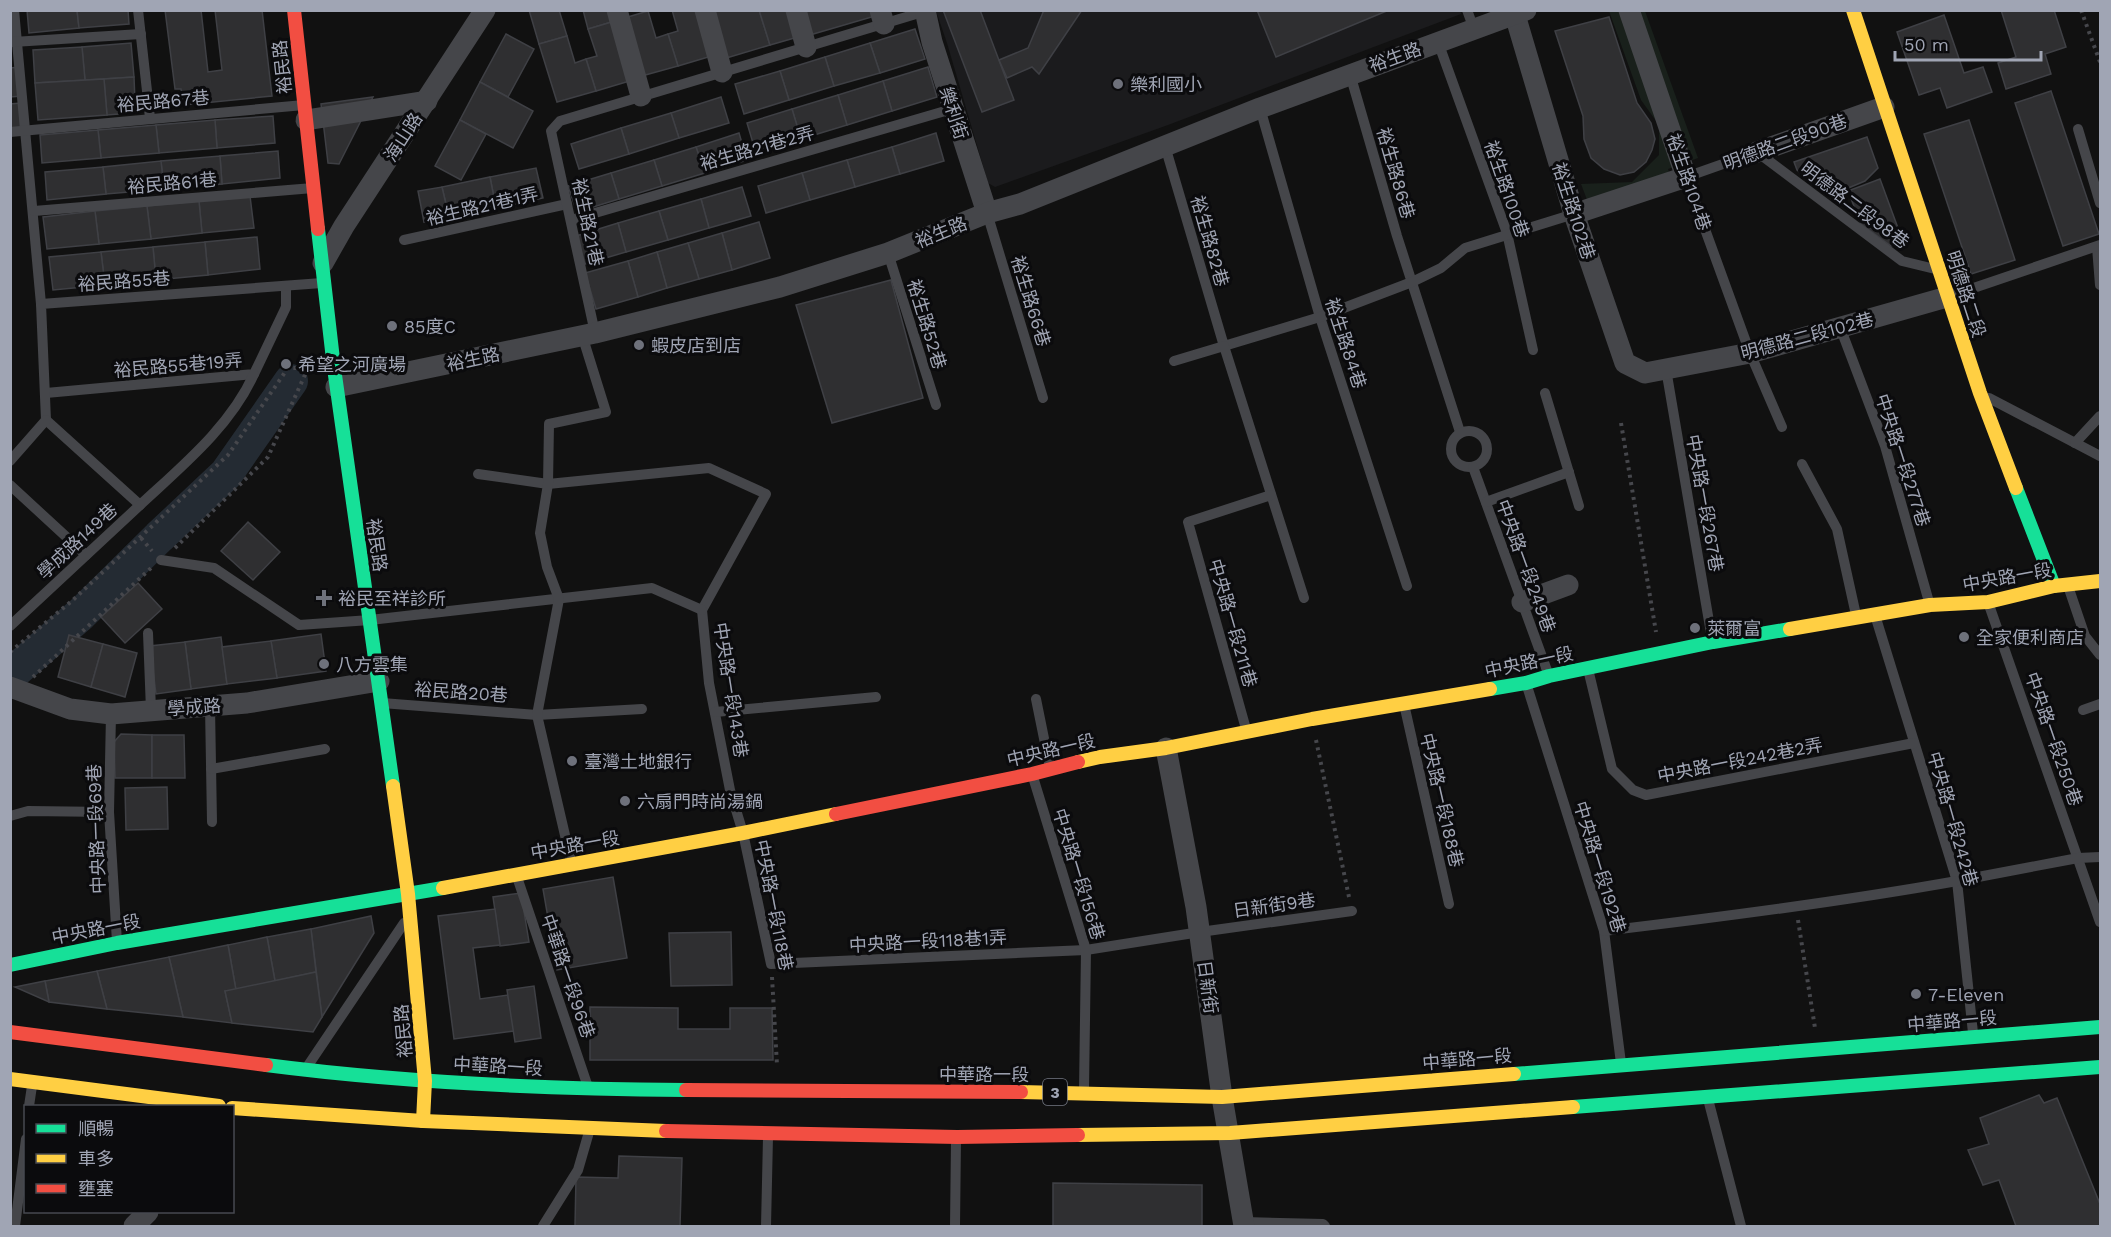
<svg xmlns="http://www.w3.org/2000/svg" width="2111" height="1237" font-family="'Work Sans','Noto Sans TC',sans-serif">
	<rect width="100%" height="100%" fill="#111"/>
	<polygon fill="#1b1b1d" points="1460,10 1461,14 1168,125 995,187 988,183 947,43 936,11"/>
	<polygon fill="#19201b" points="1609,11 1645,11 1698,158 1668,169 1675,190 1594,218 1581,184 1632,182 1659,155 1659,125 1641,100"/>
	<g fill="none" stroke-linecap="round" stroke-linejoin="round">
		<polyline stroke="#242b33" stroke-width="34" points="10,675 81,614 159,537 226,474 291,381"/>
	</g>
	<g fill="#2f2f31" stroke="#3f4045" stroke-width="1.5">
		<polygon points="27,10 77,10 79,28 29,33"/>
		<polygon points="77,10 128,10 129,24 79,28"/>
		<polygon points="165,10 201,10 208,72 222,70 215,10 262,10 272,96 184,105 181,89 175,89"/>
		<polygon points="529,10 559,10 567,36 539,44"/>
		<polygon points="583,10 612,10 615,21 588,29"/>
		<polygon points="672,10 701,10 715,55 678,66 668,34 678,31"/>
		<polygon points="708,10 759,10 770,45 723,59"/>
		<polygon points="759,10 790,10 798,37 770,45"/>
		<polygon points="873,10 875,16 803,37 796,11"/>
		<polygon points="943,10 980,10 1014,100 982,112"/>
		<polygon points="1044,10 1082,10 1039,74 1032,67 1007,78 999,60 1028,48"/>
		<polygon points="1257,10 1389,10 1276,57"/>
		<polygon points="2001,10 2054,10 2066,47 2045,54 2051,74 2006,89 1998,63 2016,57"/>
		<polygon points="648,11 656,38 668,34 678,66 638,77 621,19"/>
		<polygon points="1944,15 1964,73 1983,67 1992,92 1947,108 1940,88 1919,95 1897,32"/>
		<polygon points="1609,17 1637,103 1651,123 1655,139 1652,150 1646,162 1634,172 1620,175 1604,169 1591,158 1584,139 1583,116 1555,31"/>
		<polygon points="615,21 633,80 596,91 586,59 597,56 588,29"/>
		<polygon points="915,29 925,59 880,73 870,43"/>
		<polygon points="506,34 534,49 508,97 480,82"/>
		<polygon points="567,36 575,63 586,59 596,91 557,102 539,44"/>
		<polygon points="131,43 134,77 85,80 82,47"/>
		<polygon points="870,43 880,73 834,86 825,57"/>
		<polygon points="82,47 85,80 35,83 33,50"/>
		<polygon points="825,57 834,86 789,100 780,71"/>
		<polygon points="20,67 22,96 10,97 10,68"/>
		<polygon points="928,67 937,97 892,111 883,81"/>
		<polygon points="780,71 789,100 744,114 735,84"/>
		<polygon points="134,77 135,102 119,114 107,115 104,79"/>
		<polygon points="104,79 107,115 38,120 35,83"/>
		<polygon points="883,81 892,111 847,125 838,95"/>
		<polygon points="480,82 533,111 513,148 460,120"/>
		<polygon points="2051,91 2099,234 2063,246 2015,103"/>
		<polygon points="838,95 847,125 801,139 792,109"/>
		<polygon points="373,97 339,164 328,163 321,104"/>
		<polygon points="721,97 729,123 679,138 671,113"/>
		<polygon points="21,103 23,131 10,132 10,104"/>
		<polygon points="792,109 801,139 756,153 747,123"/>
		<polygon points="671,113 679,138 629,154 621,128"/>
		<polygon points="273,116 275,143 217,148 215,120"/>
		<polygon points="215,120 217,148 159,153 156,125"/>
		<polygon points="460,120 486,134 461,180 435,166"/>
		<polygon points="1969,120 2015,260 1971,274 1924,134"/>
		<polygon points="156,125 159,153 101,158 98,130"/>
		<polygon points="621,128 629,154 579,169 571,144"/>
		<polygon points="98,130 101,158 42,163 40,135"/>
		<polygon points="739,133 747,160 705,173 696,147"/>
		<polygon points="936,133 944,161 900,174 892,147"/>
		<polygon points="1867,137 1878,168 1865,181 1846,189 1848,193 1834,199 1797,170 1794,162"/>
		<polygon points="696,147 705,173 662,186 654,160"/>
		<polygon points="892,147 900,174 855,187 847,160"/>
		<polygon points="278,151 280,178 222,184 220,156"/>
		<polygon points="220,156 222,184 164,189 161,161"/>
		<polygon points="654,160 662,186 619,199 611,173"/>
		<polygon points="847,160 855,187 810,200 802,173"/>
		<polygon points="161,161 164,189 106,194 103,167"/>
		<polygon points="103,167 106,194 47,200 45,172"/>
		<polygon points="536,168 543,198 496,208 490,177"/>
		<polygon points="611,173 619,199 577,212 568,186"/>
		<polygon points="802,173 810,200 766,213 758,186"/>
		<polygon points="490,177 496,208 449,217 442,187"/>
		<polygon points="1880,179 1902,239 1899,244 1891,246 1861,224 1848,191"/>
		<polygon points="442,187 449,217 424,222 418,191"/>
		<polygon points="742,187 751,216 709,228 701,199"/>
		<polygon points="250,196 254,228 202,233 199,201"/>
		<polygon points="701,199 709,228 668,240 659,211"/>
		<polygon points="199,201 202,233 151,239 147,206"/>
		<polygon points="147,206 151,239 99,244 95,211"/>
		<polygon points="95,211 99,244 47,249 43,217"/>
		<polygon points="659,211 668,240 626,252 618,223"/>
		<polygon points="759,222 770,258 732,270 722,233"/>
		<polygon points="618,223 626,252 585,264 576,236"/>
		<polygon points="722,233 732,270 699,279 688,243"/>
		<polygon points="257,237 260,269 208,275 205,242"/>
		<polygon points="205,242 208,275 156,280 153,247"/>
		<polygon points="688,243 699,279 667,288 657,252"/>
		<polygon points="153,247 156,280 105,285 101,252"/>
		<polygon points="101,252 105,285 53,290 49,257"/>
		<polygon points="657,252 667,288 638,297 628,261"/>
		<polygon points="628,261 638,297 596,309 585,273"/>
		<polygon points="891,280 923,398 832,423 796,305"/>
		<polygon points="248,522 280,552 253,580 221,551"/>
		<polygon points="138,583 162,609 125,643 101,617"/>
		<polygon points="321,634 326,671 277,678 271,641"/>
		<polygon points="69,635 103,644 91,687 58,677"/>
		<polygon points="221,637 227,684 191,689 185,642"/>
		<polygon points="271,641 277,678 227,684 222,647"/>
		<polygon points="185,642 191,689 156,694 150,646"/>
		<polygon points="103,644 137,653 125,697 91,687"/>
		<polygon points="121,734 152,735 152,778 115,778 114,742"/>
		<polygon points="152,735 184,735 185,778 152,778"/>
		<polygon points="167,787 168,829 126,830 125,788"/>
		<polygon points="613,877 627,958 557,970 543,889"/>
		<polygon points="521,893 529,942 500,946 493,897"/>
		<polygon points="495,909 500,945 473,948 480,999 508,995 514,1031 454,1039 438,916"/>
		<polygon points="371,916 374,933 322,1017 311,929"/>
		<polygon points="311,929 316,972 275,981 267,937"/>
		<polygon points="731,932 732,985 671,986 669,933"/>
		<polygon points="267,937 275,981 236,990 228,945"/>
		<polygon points="228,945 236,990 225,991 232,1023 183,1017 169,957"/>
		<polygon points="169,957 183,1017 107,1009 97,971"/>
		<polygon points="97,971 107,1009 49,1002 45,981"/>
		<polygon points="316,972 322,1017 313,1032 232,1023 225,991"/>
		<polygon points="45,981 49,1002 15,987"/>
		<polygon points="534,986 541,1038 515,1042 507,990"/>
		<polygon points="590,1007 678,1008 678,1029 730,1029 730,1008 772,1008 773,1060 590,1060"/>
		<polygon points="2039,1095 2044,1103 2057,1098 2100,1204 2100,1226 2016,1226 1999,1180 1983,1185 1968,1150 1989,1144 1980,1118"/>
		<polygon points="619,1156 682,1158 680,1226 575,1226 576,1177 618,1178"/>
		<polygon points="1053,1183 1202,1185 1202,1226 1053,1226"/>
	</g>
	<g fill="none" stroke-linecap="round" stroke-linejoin="round">
		<g stroke="#46474c" stroke-width="4" stroke-dasharray="3 4.5" stroke-linecap="butt">
			<polyline points="2081,10 2100,62"/>
			<polyline points="1621,423 1656,632"/>
			<polyline points="141,538 152,551"/>
			<polyline points="175,548 268,457 308,368"/>
			<polyline points="10,652 73,600 228,455 288,368 309,368"/>
			<polyline points="33,677 151,568"/>
			<polyline points="1316,740 1349,897"/>
			<polyline points="1798,920 1815,1028"/>
			<polyline points="772,977 777,1065"/>
		</g>
		<g stroke="#45464a" stroke-width="10">
			<polyline points="14,10 41,304"/>
			<polyline points="138,10 150,118"/>
			<polyline points="1467,10 1474,29"/>
			<polyline points="13,42 141,34"/>
			<polyline points="1438,42 1507,233 1533,350"/>
			<polyline points="1350,74 1397,236 1460,432"/>
			<polyline points="1260,108 1320,317 1407,586"/>
			<polyline points="2078,129 2100,203"/>
			<polyline points="10,132 304,105"/>
			<polyline points="1165,146 1224,346 1320,317 1412,282 1441,268 1465,248 1574,214"/>
			<polyline points="34,211 313,188"/>
			<polyline points="987,213 1043,398"/>
			<polyline points="571,220 952,109"/>
			<polyline points="404,240 567,204"/>
			<polyline points="2097,247 2100,285"/>
			<polyline points="888,253 936,405"/>
			<polyline points="1950,296 2100,245"/>
			<polyline points="1840,327 1885,446 1929,602"/>
			<polyline points="595,333 551,131 560,121 926,11"/>
			<polyline points="1174,361 1224,346 1304,598"/>
			<polyline points="1666,369 1712,639"/>
			<polyline points="46,393 254,374 286,307 286,286"/>
			<polyline points="1545,393 1579,506"/>
			<polyline points="1989,398 2100,456"/>
			<polyline points="46,420 41,304 322,283"/>
			<path d="M46,420L140,505C182,466 230,427 254,374"/>
			<polyline points="1782,427 1750,353 1686,177 1757,152 1902,261 1935,269"/>
			<circle cx="1469" cy="449" r="18"/>
			<polyline points="2075,443 2100,416"/>
			<polyline points="10,461 46,420"/>
			<polyline points="1802,464 1837,529 1856,615"/>
			<polyline points="1473,467 1549,676"/>
			<polyline points="478,474 548,484 709,468 766,494 702,610 709,683 730,790 743,833 771,964 1086,950 1200,932 1352,911"/>
			<polyline points="10,485 86,555"/>
			<polyline points="1486,502 1569,472"/>
			<polyline points="161,560 214,568 299,625 370,620 652,588 702,610"/>
			<polyline points="2068,586 2085,636 2100,655"/>
			<polyline points="1989,605 2100,922"/>
			<polyline points="1875,615 1957,881 1973,1033"/>
			<polyline points="10,626 140,505"/>
			<polyline points="148,633 151,710"/>
			<polyline points="1588,669 1612,769 1633,790 1646,795 1914,743"/>
			<polyline points="1527,686 1604,931 1621,1063"/>
			<polyline points="1036,699 1050,768"/>
			<polyline points="382,703 537,715 642,709"/>
			<polyline points="1404,704 1449,904"/>
			<polyline points="210,707 212,822"/>
			<polyline points="2083,710 2100,704"/>
			<polyline points="715,712 876,697"/>
			<polyline points="111,714 109,812 117,942"/>
			<polyline points="1246,729 1188,522 1271,495"/>
			<polyline points="211,769 325,749"/>
			<polyline points="1033,777 1086,950 1084,1089"/>
			<polyline points="10,816 28,811 109,812"/>
			<polyline points="571,861 537,715 559,599 547,567 540,533 548,484 549,424 606,412 582,335"/>
			<polyline points="517,877 587,1084"/>
			<polyline points="1978,877 2078,858 2100,857"/>
			<path d="M1604,931C1722,917 1840,902 1957,881"/>
			<polyline points="309,1064 404,923"/>
			<polyline points="1708,1099 1741,1226"/>
			<polyline points="29,1106 32,1086"/>
			<polyline points="1244,1222 1323,1224 1325,1226"/>
			<polyline points="15,1226 26,1139"/>
			<polyline points="543,1226 578,1170 589,1132"/>
			<polyline points="766,1226 768,1137"/>
			<polyline points="955,1226 956,1140"/>
		</g>
		<g stroke="#45464a" stroke-width="21">
			<polyline points="617,10 641,96"/>
			<polyline points="705,10 722,72"/>
			<polyline points="796,10 806,47"/>
			<polyline points="880,10 884,24"/>
			<polyline points="925,10 932,42 987,213"/>
			<polyline points="1515,15 1574,214 1625,363 1645,373 1750,353 1947,297"/>
			<polyline points="306,120 427,101"/>
			<polyline points="1757,152 1884,107"/>
			<polyline points="1574,214 1686,177 1629,10"/>
			<polyline points="323,263 344,226 485,10"/>
			<polyline points="336,387 595,333 780,287 888,253 987,213 1020,204 1260,108 1526,10"/>
			<polyline points="1522,602 1568,585"/>
			<polyline points="10,687 70,709 111,714 247,703 379,681"/>
			<polyline points="1166,748 1196,907 1222,1097 1244,1226"/>
			<polyline points="134,1226 148,1212"/>
		</g>
		<g stroke="#16e098" stroke-width="14">
			<polyline points="318,229 334,368 393,786"/>
			<polyline points="2016,488 2054,586"/>
			<polyline points="1490,689 1526,683 1549,676 1713,642 1790,629"/>
			<polyline points="10,965 117,943 443,888"/>
			<path d="M266,1065C405,1083 546,1089 686,1090"/>
			<polyline points="1514,1074 2100,1027"/>
			<polyline points="1573,1107 2100,1067"/>
		</g>
		<g stroke="#ffcf43" stroke-width="14">
			<polyline points="1853,10 1980,393 2016,488"/>
			<polyline points="1790,629 1930,605 1988,602 2054,586 2100,581"/>
			<polyline points="1078,762 1100,757 1166,748 1312,719 1490,689"/>
			<polyline points="393,786 408,894 425,1081 423,1121"/>
			<polyline points="443,888 743,833 836,814"/>
			<polyline points="10,1079 219,1106"/>
			<polyline points="1021,1092 1222,1097 1514,1074"/>
			<polyline points="232,1108 423,1121 666,1131"/>
			<polyline points="1078,1135 1230,1133 1573,1107"/>
		</g>
		<g stroke="#f24e42" stroke-width="14">
			<polyline points="294,10 318,229"/>
			<polyline points="836,814 1032,774 1078,762"/>
			<polyline points="10,1032 266,1065"/>
			<polyline points="686,1090 1021,1092"/>
			<polyline points="666,1131 957,1137 1078,1135"/>
		</g>
	</g>
	<g fill="#6e717b" stroke="#0b0b0d" stroke-width="2">
		<circle cx="1118" cy="84" r="6"/>
		<circle cx="392" cy="326" r="6"/>
		<circle cx="639" cy="345" r="6"/>
		<circle cx="286" cy="364" r="6"/>
		<path d="M321 589h6v6h6v6h-6v6h-6v-6h-6v-6h6z"/>
		<circle cx="1695" cy="628" r="6"/>
		<circle cx="1964" cy="637" r="6"/>
		<circle cx="324" cy="664" r="6"/>
		<circle cx="572" cy="761" r="6"/>
		<circle cx="625" cy="801" r="6"/>
		<circle cx="1916" cy="994" r="6"/>
	</g>
	<g text-anchor="middle" dominant-baseline="central" stroke-width="6" stroke-linejoin="round" paint-order="stroke">
		<rect fill="#0b0b0d" stroke="#737782" stroke-width="1.5" x="1043" y="1079" width="24" height="26" rx="4.5"/>
		<g font-size="16" font-weight="bold" fill="#a0a5b4">
			<text x="1055" y="1092">3</text>
		</g>
		<g font-size="18" fill="#a0a5b4" stroke="#0b0b0d">
			<text transform="translate(1395 57) rotate(-20)">裕生路</text>
			<text transform="translate(282 67) rotate(-96)">裕民路</text>
			<text transform="translate(163 101) rotate(-5)">裕民路67巷</text>
			<text transform="translate(954 113) rotate(72)">樂利街</text>
			<text transform="translate(403 137) rotate(-57)">海山路</text>
			<text transform="translate(1785 142) rotate(-20)">明德路二段90巷</text>
			<text transform="translate(757 148) rotate(-16)">裕生路21巷2弄</text>
			<text transform="translate(1396 173) rotate(74)">裕生路86巷</text>
			<text transform="translate(1689 182) rotate(71)">裕生路104巷</text>
			<text transform="translate(172 183) rotate(-5)">裕民路61巷</text>
			<text transform="translate(1507 189) rotate(71)">裕生路100巷</text>
			<text transform="translate(1855 205) rotate(37)">明德路二段98巷</text>
			<text transform="translate(482 206) rotate(-13)">裕生路21巷1弄</text>
			<text transform="translate(1574 211) rotate(72)">裕生路102巷</text>
			<text transform="translate(588 222) rotate(78)">裕生路21巷</text>
			<text transform="translate(941 232) rotate(-22)">裕生路</text>
			<text transform="translate(1210 241) rotate(74)">裕生路82巷</text>
			<text transform="translate(124 281) rotate(-4)">裕民路55巷</text>
			<text transform="translate(1966 294) rotate(72)">明德路二段</text>
			<text transform="translate(1031 301) rotate(73)">裕生路66巷</text>
			<text transform="translate(927 324) rotate(73)">裕生路52巷</text>
			<text transform="translate(1807 336) rotate(-15)">明德路二段102巷</text>
			<text transform="translate(1346 343) rotate(72)">裕生路84巷</text>
			<text transform="translate(473 359) rotate(-12)">裕生路</text>
			<text transform="translate(178 365) rotate(-5)">裕民路55巷19弄</text>
			<text transform="translate(1903 460) rotate(72)">中央路一段277巷</text>
			<text transform="translate(1705 503) rotate(80)">中央路一段267巷</text>
			<text transform="translate(77 541) rotate(-43)">學成路149巷</text>
			<text transform="translate(377 545) rotate(82)">裕民路</text>
			<text transform="translate(1526 566) rotate(70)">中央路一段249巷</text>
			<text transform="translate(2007 577) rotate(-10)">中央路一段</text>
			<text transform="translate(1233 623) rotate(74)">中央路一段211巷</text>
			<text transform="translate(1529 662) rotate(-12)">中央路一段</text>
			<text transform="translate(731 690) rotate(81)">中央路一段143巷</text>
			<text transform="translate(461 692) rotate(4)">裕民路20巷</text>
			<text transform="translate(194 707) rotate(-4)">學成路</text>
			<text transform="translate(2054 739) rotate(71)">中央路一段250巷</text>
			<text transform="translate(1051 750) rotate(-13)">中央路一段</text>
			<text transform="translate(1740 760) rotate(-11)">中央路一段242巷2弄</text>
			<text transform="translate(1442 800) rotate(77)">中央路一段188巷</text>
			<text transform="translate(1953 819) rotate(74)">中央路一段242巷</text>
			<text transform="translate(96 829) rotate(-92)">中央路一段69巷</text>
			<text transform="translate(575 845) rotate(-10)">中央路一段</text>
			<text transform="translate(1600 867) rotate(73)">中央路一段192巷</text>
			<text transform="translate(1079 874) rotate(73)">中央路一段156巷</text>
			<text transform="translate(774 905) rotate(79)">中央路一段118巷</text>
			<text transform="translate(1274 905) rotate(-8)">日新街9巷</text>
			<text transform="translate(96 929) rotate(-11)">中央路一段</text>
			<text transform="translate(928 941) rotate(-3)">中央路一段118巷1弄</text>
			<text transform="translate(568 976) rotate(71)">中華路一段96巷</text>
			<text transform="translate(1208 987) rotate(82)">日新街</text>
			<text transform="translate(1952 1021) rotate(-5)">中華路一段</text>
			<text transform="translate(403 1031) rotate(-95)">裕民路</text>
			<text transform="translate(1467 1059) rotate(-5)">中華路一段</text>
			<text transform="translate(498 1066) rotate(3)">中華路一段</text>
			<text x="984" y="1074">中華路一段</text>
		</g>
		<g font-size="18" fill="#a0a5b4" stroke="#0b0b0d" text-anchor="start">
			<text x="1130" y="84">樂利國小</text>
			<text x="404" y="326">85度C</text>
			<text x="651" y="345">蝦皮店到店</text>
			<text x="298" y="364">希望之河廣場</text>
			<text x="338" y="598">裕民至祥診所</text>
			<text x="1707" y="628">萊爾富</text>
			<text x="1976" y="637">全家便利商店</text>
			<text x="336" y="664">八方雲集</text>
			<text x="584" y="761">臺灣土地銀行</text>
			<text x="637" y="801">六扇門時尚湯鍋</text>
			<text x="1928" y="994">7-Eleven</text>
		</g>
	</g>
	<rect width="2111" height="1237" fill="none" stroke="#a0a5b4" stroke-width="24"/>
	<rect x="24" y="1105" width="210" height="108" fill="#0b0b0d" stroke="#474950" stroke-width="1.5"/>
	<rect x="36" y="1124" width="30" height="9" fill="#16e098" stroke="#474950" stroke-width="1.5"/>
	<text x="78" y="1135" font-size="18" fill="#a0a5b4">順暢</text>
	<rect x="36" y="1154" width="30" height="9" fill="#ffcf43" stroke="#474950" stroke-width="1.5"/>
	<text x="78" y="1165" font-size="18" fill="#a0a5b4">車多</text>
	<rect x="36" y="1184" width="30" height="9" fill="#f24e42" stroke="#474950" stroke-width="1.5"/>
	<text x="78" y="1195" font-size="18" fill="#a0a5b4">壅塞</text>
	<path d="M1895 51v9h146v-9" fill="none" stroke="#a0a5b4" stroke-width="3"/>
	<text x="1904" y="51" font-size="18" fill="#a0a5b4" stroke="#0b0b0d" stroke-width="4.5" paint-order="stroke">50 m</text>
</svg>
